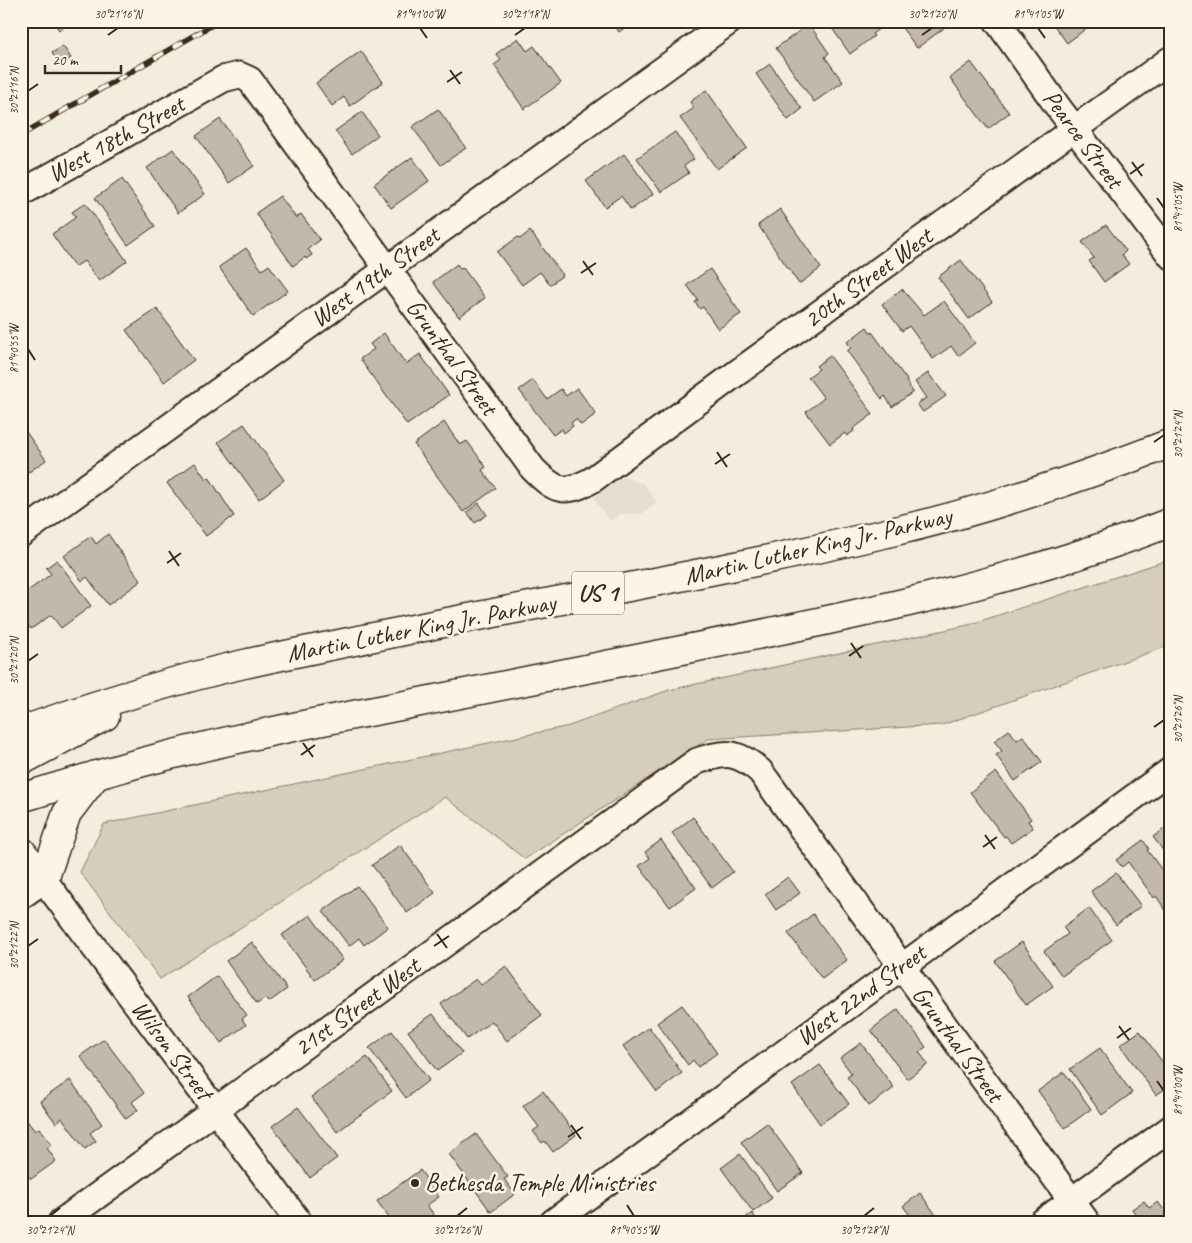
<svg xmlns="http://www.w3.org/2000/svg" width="1192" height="1243" font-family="Caveat,sans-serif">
	<rect width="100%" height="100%" fill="#f4eddd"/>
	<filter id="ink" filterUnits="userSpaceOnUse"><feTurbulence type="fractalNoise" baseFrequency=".02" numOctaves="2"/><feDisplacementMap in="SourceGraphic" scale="10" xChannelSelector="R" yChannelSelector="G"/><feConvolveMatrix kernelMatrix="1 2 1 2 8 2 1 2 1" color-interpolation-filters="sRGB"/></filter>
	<g filter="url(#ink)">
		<polygon fill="#e5ddce" points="623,477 644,484 657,502 641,514 621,514 610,521 593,498"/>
		<polygon fill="#d6cdbd" stroke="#887c6e" points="1171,559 1171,645 942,725 708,739 525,859 445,797 160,979 80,872 104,824 569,726 669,690 968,625"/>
		<g fill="#c3b9aa" stroke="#3b2a1e">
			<polygon points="53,21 68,21 70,23 59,30"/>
			<polygon points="611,21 633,21 633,22 619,32"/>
			<polygon points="827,21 881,21 884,25 872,34 874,36 850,54"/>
			<polygon points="897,21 939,21 944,28 917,48"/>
			<polygon points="1051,21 1096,21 1067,43"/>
			<polygon points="809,24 829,53 825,57 843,82 814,102 776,48"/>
			<polygon points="518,38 527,51 534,46 561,83 524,109 494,65 501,60 496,54"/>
			<polygon points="63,46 71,58 60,65 52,53"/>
			<polygon points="361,51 383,82 350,106 344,97 332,106 316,83"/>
			<polygon points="971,62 1009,113 988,129 950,78"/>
			<polygon points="770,64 802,109 788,120 756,74"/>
			<polygon points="706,90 747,148 717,169 680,118 694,108 690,102"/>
			<polygon points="438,109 466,148 441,165 412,127"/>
			<polygon points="362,112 378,135 352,154 335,131"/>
			<polygon points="220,119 254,166 229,183 196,136"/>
			<polygon points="675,132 694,159 684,166 689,173 661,192 637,158"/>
			<polygon points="173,149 205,194 178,213 147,168"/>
			<polygon points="624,154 653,194 631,210 621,196 605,207 586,181"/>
			<polygon points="412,157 429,181 391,208 374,184"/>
			<polygon points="122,179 155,226 128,245 95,198"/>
			<polygon points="280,196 296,218 301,214 320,240 308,249 312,255 306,259 305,257 293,266 256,213"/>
			<polygon points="85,203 127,261 99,281 84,261 75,267 52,234 76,217 72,212"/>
			<polygon points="780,209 821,268 799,284 758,225"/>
			<polygon points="1106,225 1126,251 1122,255 1129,264 1104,282 1089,261 1094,258 1082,242"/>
			<polygon points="530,231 563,275 550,285 540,272 522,285 497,252 518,237 520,239"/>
			<polygon points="246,248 262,270 269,265 288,291 253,316 219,267"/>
			<polygon points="961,260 992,302 969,319 938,277"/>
			<polygon points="457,264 460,269 463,268 485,298 459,317 433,282"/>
			<polygon points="710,269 741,314 718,329 703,307 700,309 695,302 698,300 687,285"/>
			<polygon points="902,289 924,315 944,301 975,343 958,356 951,346 933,359 909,326 902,331 882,304"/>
			<polygon points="157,309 194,360 164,382 126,330"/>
			<polygon points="867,327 871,333 872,332 907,380 906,381 913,392 892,407 885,396 882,399 847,351 851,348 847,342"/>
			<polygon points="384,333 406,364 420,354 449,395 407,425 360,359 374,349 370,344"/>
			<polygon points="830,356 873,414 853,429 854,431 847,436 845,433 830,444 806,412 824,398 808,377 819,369 816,366"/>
			<polygon points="928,373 946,396 923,412 917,404 926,398 915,382"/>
			<polygon points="533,380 547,399 561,389 566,396 577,388 596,414 581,425 576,419 571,423 573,426 564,433 562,429 553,435 519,390"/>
			<polygon points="444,422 460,445 467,441 486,467 482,470 496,488 463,512 414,444"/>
			<polygon points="244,424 284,480 259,499 218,442"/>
			<polygon points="21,425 46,460 29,472 26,468 21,472"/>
			<polygon points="195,463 206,479 209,477 234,516 206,536 167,483"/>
			<polygon points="479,503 487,515 475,523 467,512"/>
			<polygon points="108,534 141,581 108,605 87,577 82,581 64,556 91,536 96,544"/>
			<polygon points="57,560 91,606 61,628 51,615 31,629 21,615 21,596 51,574 46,568"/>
			<polygon points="1009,730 1017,740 1023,736 1042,762 1015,781 996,755 1002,751 994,741"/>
			<polygon points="996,772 1031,819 1028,821 1033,828 1011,843 1006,836 1004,837 970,792"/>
			<polygon points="693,817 733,872 712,888 672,833"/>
			<polygon points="1171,824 1171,861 1153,837"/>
			<polygon points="661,840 696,888 670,907 639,866 650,858 645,852"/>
			<polygon points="1143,840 1149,849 1147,850 1171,882 1171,909 1167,912 1156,896 1154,898 1128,862 1122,867 1116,860"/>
			<polygon points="400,845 435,893 407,913 372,865"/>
			<polygon points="1116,873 1141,906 1116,925 1091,891"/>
			<polygon points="788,877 800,893 776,910 765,894"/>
			<polygon points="357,886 388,927 364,945 359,938 349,946 323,911"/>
			<polygon points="1089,908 1112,940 1062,976 1044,951 1068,934 1063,927"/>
			<polygon points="813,914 847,960 822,979 788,933"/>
			<polygon points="310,915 343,960 315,980 282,935"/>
			<polygon points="252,942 287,989 269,1002 266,998 257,1004 226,961"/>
			<polygon points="1022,942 1053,986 1026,1005 995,961"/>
			<polygon points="506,966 542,1015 507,1041 492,1021 467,1039 441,1004 476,979 481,985"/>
			<polygon points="217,976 247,1015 242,1019 246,1025 221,1043 188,997"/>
			<polygon points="682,1005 717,1053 698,1067 693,1060 688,1065 657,1023"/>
			<polygon points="898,1009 926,1047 919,1052 928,1064 907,1079 871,1030"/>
			<polygon points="433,1014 462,1053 437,1071 408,1031"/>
			<polygon points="649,1027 682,1073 657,1092 623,1046"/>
			<polygon points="392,1031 429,1080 406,1098 369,1048"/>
			<polygon points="1140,1031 1171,1074 1171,1085 1156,1095 1120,1045"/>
			<polygon points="104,1039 144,1093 132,1102 138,1110 126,1119 80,1056"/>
			<polygon points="861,1043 894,1088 869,1106 847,1077 852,1074 840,1058"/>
			<polygon points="1100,1048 1132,1093 1102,1115 1070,1069"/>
			<polygon points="367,1057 392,1091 337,1132 311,1097"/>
			<polygon points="820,1065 849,1104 820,1124 792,1085"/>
			<polygon points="1064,1072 1091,1109 1065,1128 1038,1091"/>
			<polygon points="70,1080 102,1124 90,1133 96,1141 85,1149 62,1118 56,1123 40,1101"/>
			<polygon points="543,1091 576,1135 553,1152 545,1141 542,1143 533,1131 539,1127 523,1106"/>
			<polygon points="298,1107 337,1158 310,1178 272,1126"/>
			<polygon points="21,1113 35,1131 39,1128 52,1145 47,1148 56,1161 31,1179 21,1166"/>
			<polygon points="767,1123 803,1173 777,1191 741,1142"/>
			<polygon points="476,1134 508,1177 504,1179 515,1194 491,1212 449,1154"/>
			<polygon points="740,1154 772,1198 753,1212 721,1168"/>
			<polygon points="420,1170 439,1197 427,1205 439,1222 392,1222 377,1201"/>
			<polygon points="920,1193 941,1222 915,1222 903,1206"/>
			<polygon points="1144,1201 1149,1208 1158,1202 1171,1219 1171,1222 1131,1222 1137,1216 1132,1209"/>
			<polygon points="752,1213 759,1222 740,1222"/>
		</g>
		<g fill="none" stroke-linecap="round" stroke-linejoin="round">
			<g stroke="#3b2a1e" stroke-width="29">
				<g id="minor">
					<polyline points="997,21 1058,107 1171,256"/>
					<path d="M21,193L223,79L239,75L250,80L533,469C555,491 564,495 592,480L734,375L1171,59"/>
					<polyline points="21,534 730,21"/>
					<polyline points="21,896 44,880 299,1222"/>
					<path d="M61,1222L697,761C726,752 736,750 760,771L1087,1222"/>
					<polyline points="553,1222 1171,770"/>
					<polyline points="1042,1222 1171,1128"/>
				</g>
			</g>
			<g stroke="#3b2a1e" stroke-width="31">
				<g id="trunk">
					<path d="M21,731C94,705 169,681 244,664C312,649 380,636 448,622C595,593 742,567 887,533C984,511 1078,479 1171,443"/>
					<polyline points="21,761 105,716"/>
					<path d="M21,798C63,785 105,772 147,761C225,740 305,724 385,709C484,689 583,670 682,650C848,617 1013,584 1171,522"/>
					<polyline points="21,851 44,880"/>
					<polyline points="44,880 67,813 96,775"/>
				</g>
			</g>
			<use href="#minor" stroke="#fcf5e5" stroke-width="25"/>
			<use href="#trunk" stroke="#fcf5e5" stroke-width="28"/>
			<g stroke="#3b2a1e" stroke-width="5.5">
				<polyline id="rail" points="21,135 219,21"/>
			</g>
			<use href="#rail" stroke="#fcf5e5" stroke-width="4" stroke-dasharray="11" stroke-linecap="butt"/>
		</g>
	</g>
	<path fill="none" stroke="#3b2a1e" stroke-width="2" d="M420,28L427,38M1038,28L1045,38M108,35L118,28M515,35L525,28M922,35L932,28M450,70L460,84M447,82L462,72M28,91L38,84M1132,162L1142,176M1130,174L1144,164M1157,198L1164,208M583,261L593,275M581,273L596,263M28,349L35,360M1154,442L1164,435M717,452L727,467M715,464L730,454M169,551L179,566M167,563L181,553M851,643L861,658M849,656L863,646M28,661L38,654M1154,727L1164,720M303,743L313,757M301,755L315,745M985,835L995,849M983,847L997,837M437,934L447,948M28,946L38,939M434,946L449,936M1119,1026L1129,1040M1117,1038L1131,1028M1157,1081L1164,1091M571,1125L581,1139M568,1137L583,1127M627,1205L634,1216M50,1216L60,1208M457,1216L467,1208M864,1216L874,1208"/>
	<circle fill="#3b2a1e" stroke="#fcf5e5" stroke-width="2" cx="415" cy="1183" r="5"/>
	<g text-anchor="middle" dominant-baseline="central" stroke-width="5" stroke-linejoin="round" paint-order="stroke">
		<rect fill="#fcf5e5" stroke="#75675a" stroke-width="1" x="572" y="571.5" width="52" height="43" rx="4"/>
		<g font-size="24" font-weight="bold" fill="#3b2a1e">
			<text x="598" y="593">US 1</text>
		</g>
		<g font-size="25" fill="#3b2a1e" stroke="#fcf5e5">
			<text transform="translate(116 139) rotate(-29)">West 18th Street</text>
			<text transform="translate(1083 139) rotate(53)">Pearce Street</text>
			<text transform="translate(375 277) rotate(-36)">West 19th Street</text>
			<text transform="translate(868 278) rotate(-36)">20th Street West</text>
			<text transform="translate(452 357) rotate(54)">Grunthal Street</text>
			<text transform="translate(818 546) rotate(-13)">Martin Luther King Jr. Parkway</text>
			<text transform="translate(421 628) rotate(-11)">Martin Luther King Jr. Parkway</text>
			<text transform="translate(861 995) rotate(-36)">West 22nd Street</text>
			<text transform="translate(357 1007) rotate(-36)">21st Street West</text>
			<text transform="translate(958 1044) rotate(54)">Grunthal Street</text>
			<text transform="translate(172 1050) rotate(53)">Wilson Street</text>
		</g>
		<g font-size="25" fill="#3b2a1e" stroke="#fcf5e5" text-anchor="start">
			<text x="425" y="1183">Bethesda Temple Ministries</text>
		</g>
	</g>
	<rect width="1192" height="1243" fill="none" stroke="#fcf5e5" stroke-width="55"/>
	<path d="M45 65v8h76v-8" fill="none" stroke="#3b2a1e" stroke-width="2.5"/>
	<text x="52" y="65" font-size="15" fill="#3b2a1e" stroke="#fcf5e5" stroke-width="4" paint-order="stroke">20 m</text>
	<rect x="28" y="28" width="1136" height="1188" fill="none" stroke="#3b2a1e" stroke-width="2"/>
	<g font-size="12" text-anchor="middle" fill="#3b2a1e">
		<text x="118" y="18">30°21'16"N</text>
		<text x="420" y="18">81°41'00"W</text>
		<text x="525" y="18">30°21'18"N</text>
		<text x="932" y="18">30°21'20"N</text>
		<text x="1038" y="18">81°41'05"W</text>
		<text transform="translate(14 91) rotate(-90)" y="4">30°21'16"N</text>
		<text transform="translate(1178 208) rotate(-90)" y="4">81°41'05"W</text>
		<text transform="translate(14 349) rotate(-90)" y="4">81°40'55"W</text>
		<text transform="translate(1178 435) rotate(-90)" y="4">30°21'24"N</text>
		<text transform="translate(14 661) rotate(-90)" y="4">30°21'20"N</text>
		<text transform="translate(1178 720) rotate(-90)" y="4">30°21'26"N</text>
		<text transform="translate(14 946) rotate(-90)" y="4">30°21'22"N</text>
		<text transform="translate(1178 1091) rotate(-90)" y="4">81°41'00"W</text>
		<text x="50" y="1234">30°21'24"N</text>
		<text x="457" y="1234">30°21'26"N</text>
		<text x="634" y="1234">81°40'55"W</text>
		<text x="864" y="1234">30°21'28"N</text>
	</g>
</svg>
